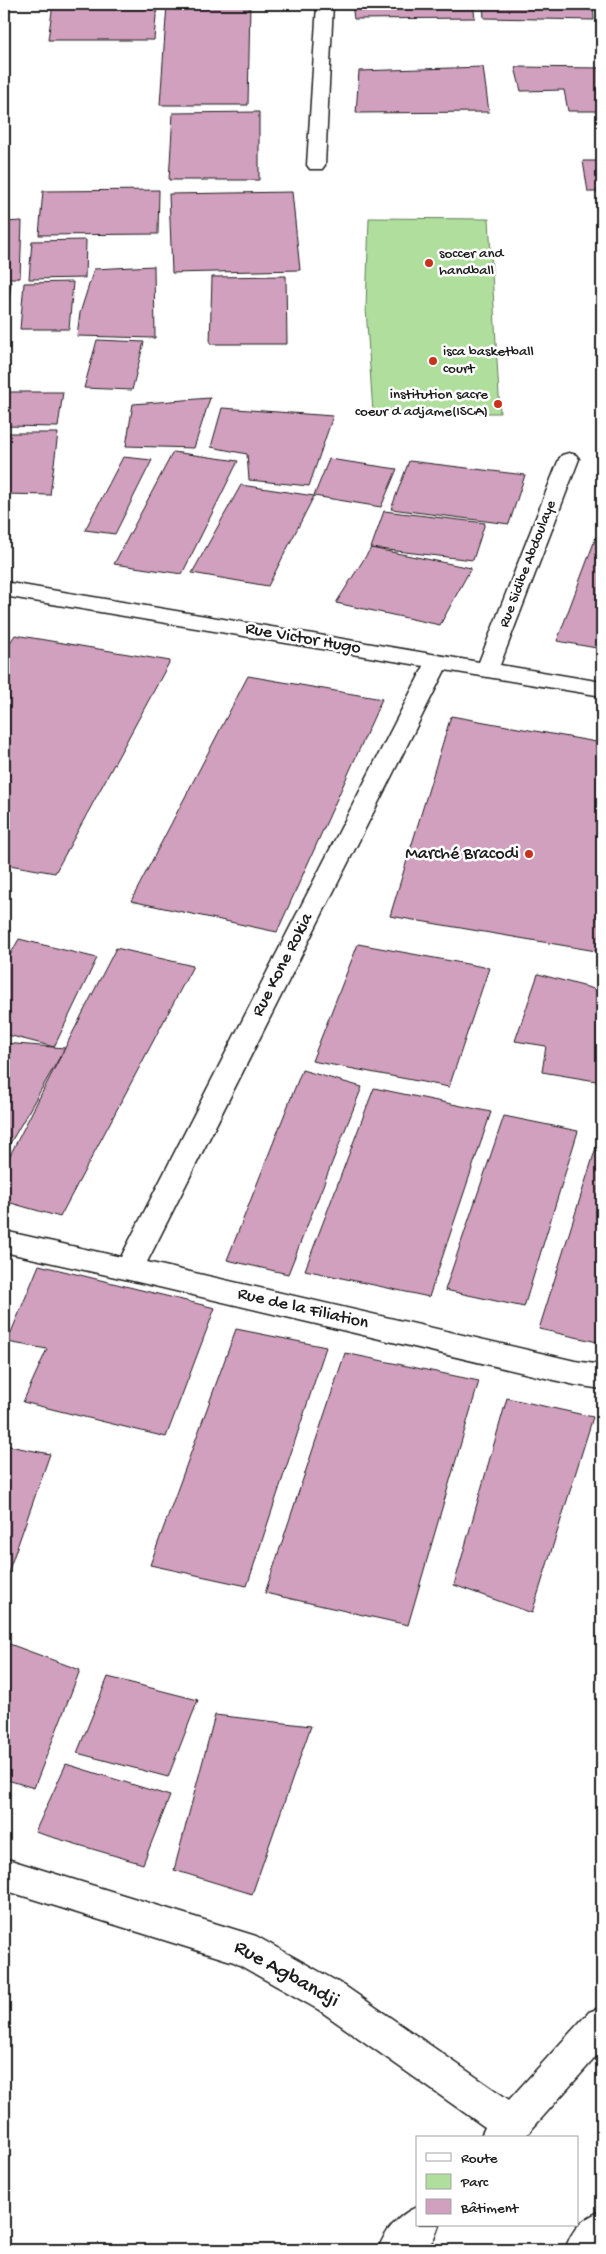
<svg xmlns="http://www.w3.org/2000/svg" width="606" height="2254" font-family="'Gochi Hand',sans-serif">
	<rect width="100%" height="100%" fill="#fff"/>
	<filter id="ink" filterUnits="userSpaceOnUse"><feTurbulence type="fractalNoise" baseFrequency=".02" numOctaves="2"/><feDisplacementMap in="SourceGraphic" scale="10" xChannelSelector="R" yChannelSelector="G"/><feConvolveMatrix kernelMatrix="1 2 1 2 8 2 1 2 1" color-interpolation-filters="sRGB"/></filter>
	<g filter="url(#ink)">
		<polygon fill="#afde9d" stroke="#667d5c" points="369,218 489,219 500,413 373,413 366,308"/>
		<g fill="#d1a0be" stroke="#1c1c1c">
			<polygon points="53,4 157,4 154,40 48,40"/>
			<polygon points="167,4 250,4 248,105 160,105"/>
			<polygon points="352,4 473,4 475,18 354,19"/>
			<polygon points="483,4 593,4 594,20 484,18"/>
			<polygon points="483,67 489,112 356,113 359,71"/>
			<polygon points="515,67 602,68 602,111 568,111 564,90 521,91"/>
			<polygon points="259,112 259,180 169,180 173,113"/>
			<polygon points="583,161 602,161 602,192 588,192"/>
			<polygon points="159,190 158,234 39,235 43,191"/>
			<polygon points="292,192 300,270 172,273 169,194"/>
			<polygon points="22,221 20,278 4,278 4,222"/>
			<polygon points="86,240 85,278 29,279 32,241"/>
			<polygon points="154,266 155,338 77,336 80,313 94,269"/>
			<polygon points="286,276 287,344 210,344 212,277"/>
			<polygon points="4,282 11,282 5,338 4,338"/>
			<polygon points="73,282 69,329 20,329 24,283"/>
			<polygon points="97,340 144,342 132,390 84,388"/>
			<polygon points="4,392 63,392 58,427 4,426"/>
			<polygon points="210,398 194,448 126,446 133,404"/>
			<polygon points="222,408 333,416 309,486 249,480 247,454 211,447"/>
			<polygon points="4,433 58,433 50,495 4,494"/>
			<polygon points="173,452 238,461 182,574 114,564"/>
			<polygon points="123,457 152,460 115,534 85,530"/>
			<polygon points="329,459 397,469 381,507 314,496"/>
			<polygon points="409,461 525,475 509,524 391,509"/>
			<polygon points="241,485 314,496 268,586 192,573"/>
			<polygon points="384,511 485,523 473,560 371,548"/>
			<polygon points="602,521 602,649 557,641"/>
			<polygon points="371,548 471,568 440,625 336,603"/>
			<polygon points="15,635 170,661 55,873 4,864 4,652"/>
			<polygon points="248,676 382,699 277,932 131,901"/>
			<polygon points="451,716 602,743 602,952 390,916"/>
			<polygon points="19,939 97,958 54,1047 4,1034 4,966"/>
			<polygon points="358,944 489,968 449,1087 312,1061"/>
			<polygon points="116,948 193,966 60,1217 4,1201 4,1167"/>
			<polygon points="538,974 602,991 602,1082 542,1072 546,1046 515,1041"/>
			<polygon points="4,1043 65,1048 4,1154"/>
			<polygon points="302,1070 362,1087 288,1274 227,1260"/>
			<polygon points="374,1088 491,1112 429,1297 305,1270"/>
			<polygon points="504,1116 578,1131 524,1307 445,1290"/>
			<polygon points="599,1138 602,1138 602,1343 539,1329"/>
			<polygon points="39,1265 215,1308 166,1437 23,1402 47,1349 7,1342"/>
			<polygon points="236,1329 326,1347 247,1586 150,1565"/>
			<polygon points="345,1353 479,1381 408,1625 265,1593"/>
			<polygon points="507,1398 593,1417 532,1613 454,1585"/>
			<polygon points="4,1445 50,1454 4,1584"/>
			<polygon points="4,1642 80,1670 34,1788 4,1779"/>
			<polygon points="108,1677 198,1700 168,1777 77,1753"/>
			<polygon points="215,1715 311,1726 252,1894 174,1870"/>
			<polygon points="66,1764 170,1796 143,1864 35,1832"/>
		</g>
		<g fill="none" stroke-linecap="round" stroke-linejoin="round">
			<g stroke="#1c1c1c" stroke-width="3">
				<path id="lane" d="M602,2211V2250H565C572,2229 581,2219 602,2211Z"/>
			</g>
			<g stroke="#1c1c1c" stroke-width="3">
				<g id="street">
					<polygon points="317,4 333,4 325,165 322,169 310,169 307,165"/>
					<polygon points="569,453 576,455 579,459 500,665 602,682 602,696 445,670 147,1262 575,1361 602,1365 602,1389 575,1385 129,1280 4,1252 4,1231 121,1257 424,666 4,596 4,582 479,662 559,459 562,455"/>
					<polygon points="4,1858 256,1936 345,1986 525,2111 531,2124 525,2137 499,2137 319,2010 234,1962 4,1890"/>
				</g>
			</g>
			<g stroke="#1c1c1c" stroke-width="3">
				<g id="secondary">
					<polygon points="602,2007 602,2050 524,2138 480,2138 486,2125 589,2012"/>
					<path d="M417,2207V2225H439L434,2239L423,2250H378C384,2232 399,2214 417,2207Z"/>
				</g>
			</g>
			<use href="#lane" fill="#fff" fill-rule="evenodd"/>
			<use href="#street" fill="#fff" fill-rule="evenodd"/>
			<use href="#secondary" fill="#fff" fill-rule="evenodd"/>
		</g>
	</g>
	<g fill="#c8321e" stroke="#fff" stroke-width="2">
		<circle cx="429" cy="263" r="5"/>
		<circle cx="433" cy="361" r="5"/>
		<circle cx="498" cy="404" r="5"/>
		<circle cx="529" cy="854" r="5"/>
	</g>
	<g text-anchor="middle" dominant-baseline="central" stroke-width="5" stroke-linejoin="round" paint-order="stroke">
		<g font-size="15" fill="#1c1c1c" stroke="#fff" text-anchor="start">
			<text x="439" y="254">soccer and<tspan x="439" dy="17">handball</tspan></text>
			<text x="443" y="352">isca basketball<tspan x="443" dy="17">court</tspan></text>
			<text x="488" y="395" text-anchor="end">institution sacre<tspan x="488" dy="17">coeur d adjame(ISCA)</tspan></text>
		</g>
		<g font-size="15" fill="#1c1c1c" stroke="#fff">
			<text transform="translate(528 564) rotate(-69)">Rue Sidibe Abdoulaye</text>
		</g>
		<g font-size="18" fill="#1c1c1c" stroke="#fff">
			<text transform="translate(303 639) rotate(10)">Rue Victor Hugo</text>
			<text transform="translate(283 965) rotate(-63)">Rue Kone Rokia</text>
			<text transform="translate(303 1309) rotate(13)">Rue de la Filiation</text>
		</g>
		<g font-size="18" fill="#1c1c1c" stroke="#fff" text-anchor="end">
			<text x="519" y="854">Marché Bracodi</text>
		</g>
		<g font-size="21" fill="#1c1c1c" stroke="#fff">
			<text transform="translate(286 1975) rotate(29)">Rue Agbandji</text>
		</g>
	</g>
	<rect width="606" height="2254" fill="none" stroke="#fff" stroke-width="20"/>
	<rect x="10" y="10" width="586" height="2234" fill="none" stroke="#1c1c1c" stroke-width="2" filter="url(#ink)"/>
	<rect x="416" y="2136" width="162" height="90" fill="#ffffff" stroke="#a4a4a4"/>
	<rect x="426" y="2153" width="25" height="8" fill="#ffffff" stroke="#a4a4a4"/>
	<text x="461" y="2162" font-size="15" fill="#1c1c1c">Route</text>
	<rect x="426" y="2174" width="25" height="15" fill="#afde9d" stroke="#a4a4a4"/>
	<text x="461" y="2186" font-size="15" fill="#1c1c1c">Parc</text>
	<rect x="426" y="2199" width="25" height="15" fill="#d1a0be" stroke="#a4a4a4"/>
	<text x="461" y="2212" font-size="15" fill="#1c1c1c">Bâtiment</text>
</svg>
